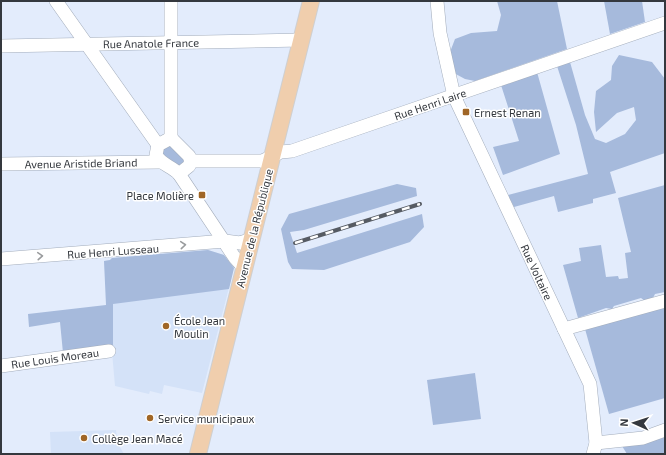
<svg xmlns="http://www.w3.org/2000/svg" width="666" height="455" font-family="'Exo 2',sans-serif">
	<rect width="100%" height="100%" fill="#e3ecfc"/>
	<g fill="#d4e2f8">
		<polygon points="208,250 224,255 234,268 202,393 164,385 162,394 150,391 149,394 115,386 104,261 110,260 112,258"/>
		<polygon points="116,430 118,444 124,454 51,454 50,432"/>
	</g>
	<g fill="#a6badc">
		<polygon points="497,1 557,1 567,49 475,81 465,79 452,72 450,52 455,39 471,33 497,31 501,15"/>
		<polygon points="604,1 642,1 645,22 610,34"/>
		<polygon points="619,55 652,62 665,79 665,153 610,172 616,193 593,199 593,203 558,212 554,196 514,207 508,195 588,174 576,125 557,66 570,62 585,115 595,139 606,143 625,134 636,120 634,107 617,113 596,132 594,112 596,91 611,80 612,66"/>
		<polygon points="537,72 560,154 503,175 493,147 519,141 501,85"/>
		<polygon points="169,144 187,159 180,166 162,158 160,152"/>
		<polygon points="397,184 416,188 417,196 304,230 290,232 297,253 422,214 424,227 410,242 324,270 292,269 288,262 281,229 289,214"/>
		<polygon points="665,185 665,292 655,294 653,298 645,301 641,298 614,306 612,309 606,308 578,318 563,265 581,261 579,248 601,245 606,277 618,276 619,279 628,278 625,253 631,252 618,198"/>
		<polygon points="208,250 224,255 234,268 229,289 113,304 113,346 63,353 60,322 29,327 28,314 106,305 104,261 110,260 112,258"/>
		<polygon points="665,304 665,398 609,414 585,329"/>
		<polygon points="475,373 481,419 433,425 427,380"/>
		<polygon points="665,434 665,454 627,454 622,446"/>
	</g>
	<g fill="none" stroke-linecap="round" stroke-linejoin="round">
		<g stroke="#a3adbc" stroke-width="14">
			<g id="minor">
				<polyline points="56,1 158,145"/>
				<polyline points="437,1 440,33 454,96 590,384 596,443 593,454"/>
				<polyline points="1,46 301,40"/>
				<polyline points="171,138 171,1"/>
				<path d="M171,138L189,156L191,161L189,166L179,174C172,166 161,165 156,155L158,145Z"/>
				<polyline points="191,161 262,161 281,152 292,151 665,23"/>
				<polyline points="1,164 160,162"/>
				<polyline points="179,174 235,258 244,268"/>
				<polyline points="1,259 225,241 240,243 252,239"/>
				<polyline points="564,329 665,301"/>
				<polyline points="1,366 109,351"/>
				<polyline points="596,443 643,438 665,430"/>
			</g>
		</g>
		<g stroke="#cecfd1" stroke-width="18">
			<polyline id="major" points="198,454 311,1"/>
		</g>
		<use href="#minor" stroke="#fff" stroke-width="13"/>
		<use href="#major" stroke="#f0cead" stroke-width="16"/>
		<g stroke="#565b63" stroke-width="4">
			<polyline id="rail" points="295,243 420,204"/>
		</g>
		<use href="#rail" stroke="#fff" stroke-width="2.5" stroke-dasharray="8" stroke-linecap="butt"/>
	</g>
	<defs><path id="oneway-chevron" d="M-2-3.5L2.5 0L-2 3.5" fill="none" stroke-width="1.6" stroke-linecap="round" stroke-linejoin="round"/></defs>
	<g stroke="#9a9c9e">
		<use href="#oneway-chevron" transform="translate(183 245) rotate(-5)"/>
		<use href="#oneway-chevron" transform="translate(40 256) rotate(-4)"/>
	</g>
	<g fill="#a06626" stroke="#fff" stroke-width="1.5">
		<rect x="462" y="108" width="8" height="8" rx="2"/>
		<rect x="198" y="191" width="8" height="8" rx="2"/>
		<circle cx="166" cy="326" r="4"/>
		<circle cx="150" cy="418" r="4"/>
		<circle cx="84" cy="438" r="4"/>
	</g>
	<g text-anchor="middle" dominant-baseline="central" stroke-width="3" stroke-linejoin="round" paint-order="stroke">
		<g font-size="11" fill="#34383e" stroke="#fff">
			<text transform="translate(151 43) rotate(-1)">Rue Anatole France</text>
			<text transform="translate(430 104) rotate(-19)">Rue Henri Laire</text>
			<text transform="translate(81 163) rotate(-1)">Avenue Aristide Briand</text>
			<text transform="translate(254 228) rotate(-76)">Avenue de la République</text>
			<text transform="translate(113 251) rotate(-4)">Rue Henri Lusseau</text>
			<text transform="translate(537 272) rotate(65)">Rue Voltaire</text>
			<text transform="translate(55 358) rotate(-8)">Rue Louis Moreau</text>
		</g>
		<g font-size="11" fill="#34383e" stroke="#fff" text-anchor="start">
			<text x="474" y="112">Ernest Renan</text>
			<text x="194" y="195" text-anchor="end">Place Molière</text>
			<text x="174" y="320">École Jean<tspan x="174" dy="13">Moulin</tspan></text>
			<text x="158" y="418">Service municipaux</text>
			<text x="92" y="438">Collège Jean Macé</text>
		</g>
	</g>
	<rect width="666" height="455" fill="none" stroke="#34383e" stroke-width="4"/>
	<g transform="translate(634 423) rotate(273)" stroke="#ffffff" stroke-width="3" paint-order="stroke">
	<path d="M0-3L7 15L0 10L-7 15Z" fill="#34383e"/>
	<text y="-6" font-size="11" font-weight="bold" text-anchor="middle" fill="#34383e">N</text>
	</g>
</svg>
